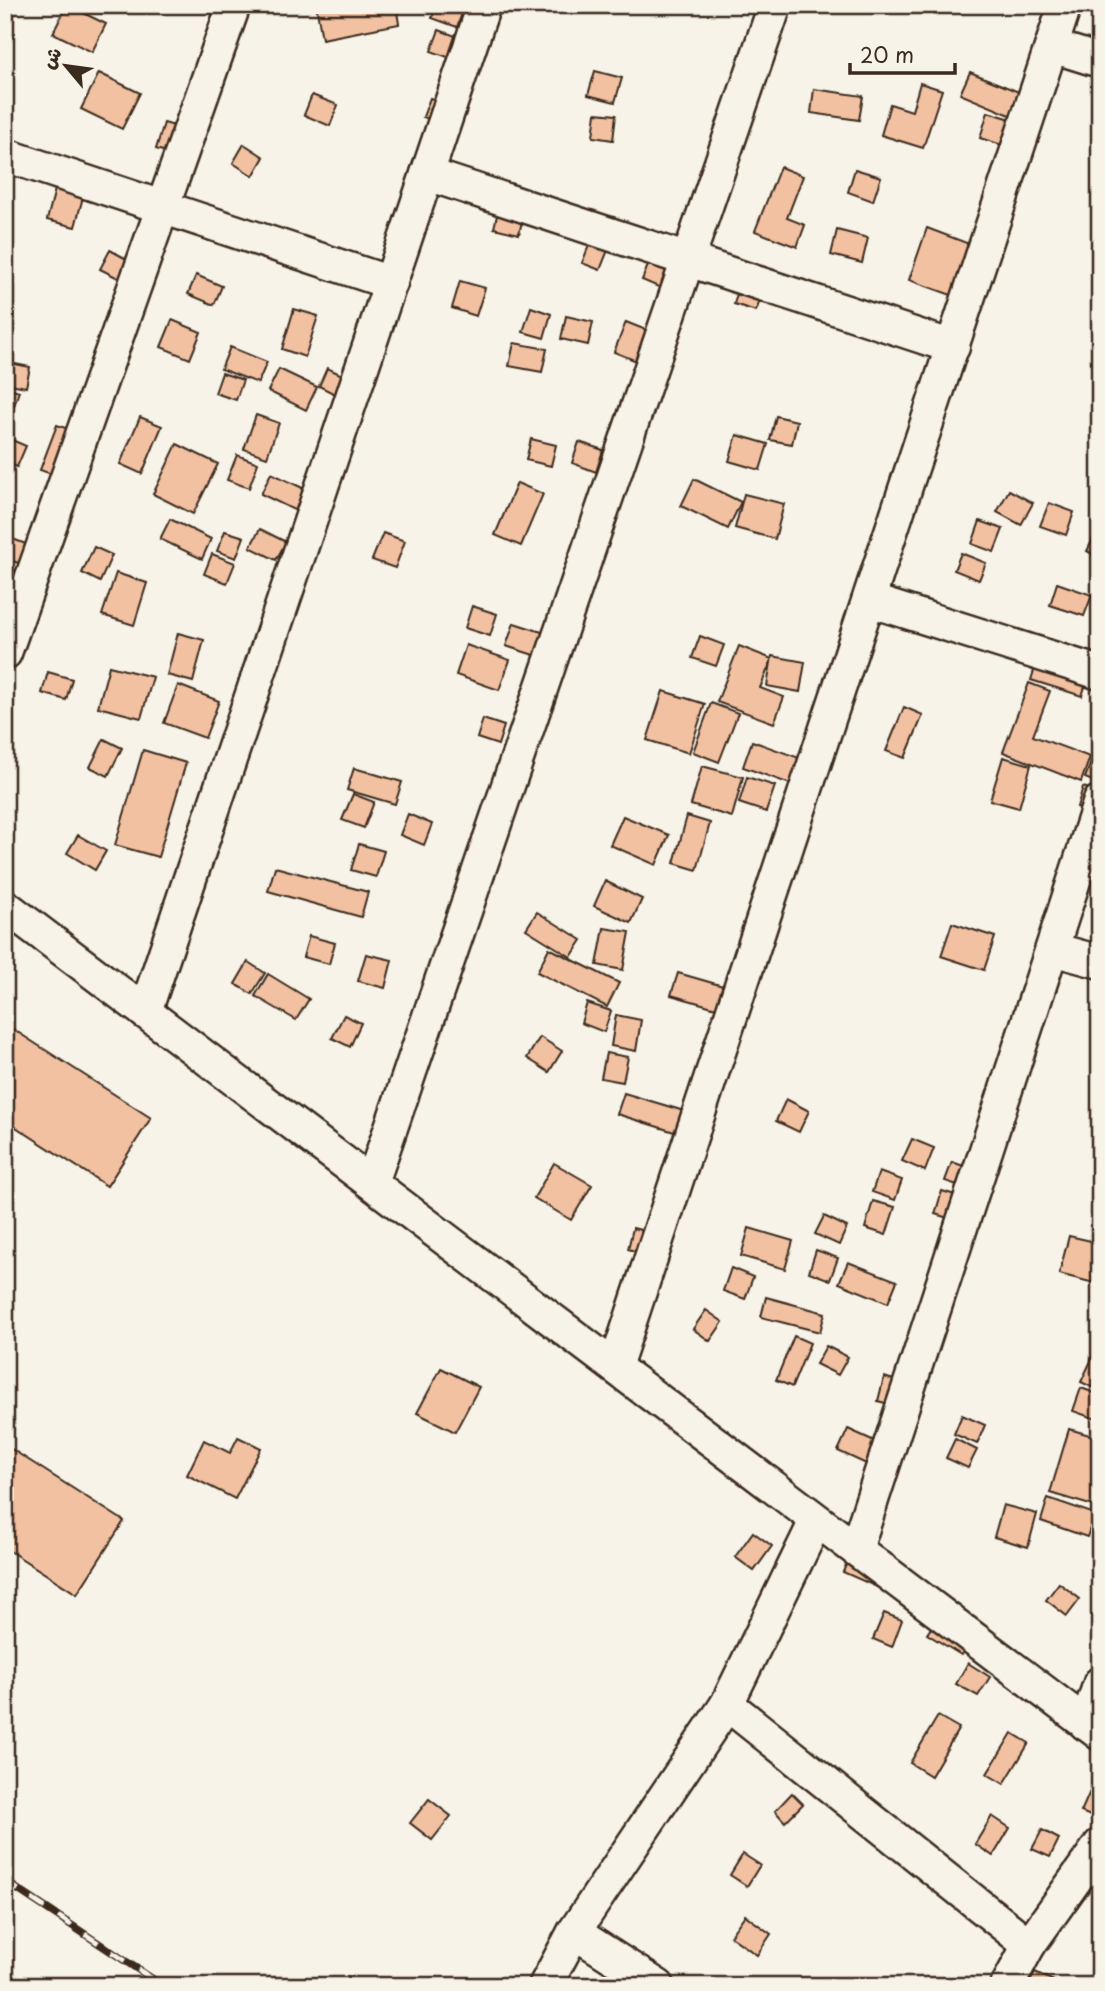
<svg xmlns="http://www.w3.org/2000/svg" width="1105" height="1991" font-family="'Playpen Sans','Playpen Sans Arabic',sans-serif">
	<rect width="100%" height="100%" fill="#f7f3e8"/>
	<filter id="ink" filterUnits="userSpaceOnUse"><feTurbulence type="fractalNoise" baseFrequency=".0143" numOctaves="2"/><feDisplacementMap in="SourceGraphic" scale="14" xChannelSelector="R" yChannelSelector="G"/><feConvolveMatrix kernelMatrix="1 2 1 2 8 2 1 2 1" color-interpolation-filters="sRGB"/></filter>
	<g filter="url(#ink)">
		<g fill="#f2c1a2" stroke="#3b2a1e" stroke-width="2">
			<polygon points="67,5 106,24 92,52 53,33"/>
			<polygon points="316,5 396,5 399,24 322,39"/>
			<polygon points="437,5 465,5 457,27 432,18"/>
			<polygon points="439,30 464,39 456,60 431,51"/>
			<polygon points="595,71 622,78 615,102 588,95"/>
			<polygon points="970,72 1019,92 1010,115 960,94"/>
			<polygon points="99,73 140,93 122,129 81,109"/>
			<polygon points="920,83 942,90 923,148 881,135 890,104 912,111"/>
			<polygon points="814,89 863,96 859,120 811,113"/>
			<polygon points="312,95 338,105 330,126 304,115"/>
			<polygon points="430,98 449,104 443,124 423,117"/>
			<polygon points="988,112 1011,119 1002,145 980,138"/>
			<polygon points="596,113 616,115 613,140 593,137"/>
			<polygon points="164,123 185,129 176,155 156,149"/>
			<polygon points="244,144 264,157 253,176 233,163"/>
			<polygon points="780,167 803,176 787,218 805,225 797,247 755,231"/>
			<polygon points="855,169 881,177 873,201 848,192"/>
			<polygon points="59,174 87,182 75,227 47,220"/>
			<polygon points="498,211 523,217 519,234 494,228"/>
			<polygon points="927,228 972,245 954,296 909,280"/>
			<polygon points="837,230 868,238 862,263 831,255"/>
			<polygon points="592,238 610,245 600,270 582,263"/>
			<polygon points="110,250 134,263 124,281 100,269"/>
			<polygon points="653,253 674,261 663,289 642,280"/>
			<polygon points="196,275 222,286 214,305 188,294"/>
			<polygon points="460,281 485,288 476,316 452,308"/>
			<polygon points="740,283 764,290 756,311 734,304"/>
			<polygon points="531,307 551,314 544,338 523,332"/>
			<polygon points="294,309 318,316 305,357 282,349"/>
			<polygon points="566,316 593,322 588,345 561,339"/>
			<polygon points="172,320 201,332 190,359 161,347"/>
			<polygon points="626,322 651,332 639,362 614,352"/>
			<polygon points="514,343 547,349 542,372 509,366"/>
			<polygon points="230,347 267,362 258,383 221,369"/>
			<polygon points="5,362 30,367 26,387 5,383"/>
			<polygon points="327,368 351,379 343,398 319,386"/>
			<polygon points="279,369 317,387 306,410 268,391"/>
			<polygon points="222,373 243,380 236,400 215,393"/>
			<polygon points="5,387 19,391 12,412 5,409"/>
			<polygon points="256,415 279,423 267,457 244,449"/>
			<polygon points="776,416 797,421 792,444 770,440"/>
			<polygon points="140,417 162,426 142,474 120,464"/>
			<polygon points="57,425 82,434 65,479 40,470"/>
			<polygon points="737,435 768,444 760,470 729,461"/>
			<polygon points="5,437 26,446 17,467 5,462"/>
			<polygon points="531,439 556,445 551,466 526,460"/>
			<polygon points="579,442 603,450 596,472 572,463"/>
			<polygon points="177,444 218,464 193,514 153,494"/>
			<polygon points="237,455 258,463 249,488 227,480"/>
			<polygon points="271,473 309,491 298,512 261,494"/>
			<polygon points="694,479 741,502 728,529 681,506"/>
			<polygon points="517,483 543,494 521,546 495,535"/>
			<polygon points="1009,490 1033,503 1021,525 997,512"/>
			<polygon points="744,494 784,504 775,539 735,528"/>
			<polygon points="1049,503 1074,512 1066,535 1040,526"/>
			<polygon points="170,519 211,539 202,559 160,539"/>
			<polygon points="980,521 1003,529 994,552 972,544"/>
			<polygon points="1100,525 1100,558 1087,551"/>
			<polygon points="260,529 286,542 276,560 250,547"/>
			<polygon points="225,531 244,537 236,558 217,551"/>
			<polygon points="383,533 405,541 395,568 372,560"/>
			<polygon points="5,536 44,551 37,570 5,558"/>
			<polygon points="94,547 112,555 100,582 82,573"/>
			<polygon points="961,553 986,563 979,580 954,570"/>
			<polygon points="212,554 235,563 227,583 204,574"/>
			<polygon points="12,569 36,581 5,612 5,582"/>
			<polygon points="116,573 147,583 134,625 102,615"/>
			<polygon points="1057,583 1092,595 1084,616 1050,605"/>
			<polygon points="472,606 497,614 490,636 465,628"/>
			<polygon points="514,623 548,634 540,657 506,646"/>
			<polygon points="178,633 204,640 193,682 167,675"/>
			<polygon points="700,636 724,645 716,666 692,658"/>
			<polygon points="466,645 510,660 499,690 456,675"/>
			<polygon points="739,646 772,659 760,688 784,697 774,723 717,702"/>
			<polygon points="1039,655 1090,671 1082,696 1031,680"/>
			<polygon points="772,656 805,662 800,692 767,686"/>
			<polygon points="109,666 153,677 141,718 98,707"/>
			<polygon points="48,672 72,679 66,700 42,693"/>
			<polygon points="1029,683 1050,691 1033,736 1090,757 1081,782 1003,752"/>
			<polygon points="178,685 219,701 205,738 164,723"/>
			<polygon points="663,691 705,704 689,753 647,740"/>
			<polygon points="711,703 738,713 719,762 693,752"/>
			<polygon points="904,707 923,715 905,758 886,751"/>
			<polygon points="483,719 504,726 498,745 477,738"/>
			<polygon points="104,739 122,748 108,776 90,767"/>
			<polygon points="752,741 805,760 796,786 743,767"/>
			<polygon points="1099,742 1100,742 1100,784 1085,778"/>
			<polygon points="143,750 186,763 158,857 115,845"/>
			<polygon points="1003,757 1031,765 1019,808 990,800"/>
			<polygon points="702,766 743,777 732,817 691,805"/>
			<polygon points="354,768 402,782 395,804 347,790"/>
			<polygon points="747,777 775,786 766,812 739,803"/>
			<polygon points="1083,787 1100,792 1099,814 1077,807"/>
			<polygon points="353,794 374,802 364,828 342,820"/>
			<polygon points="408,814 432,824 424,845 400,835"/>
			<polygon points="623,816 669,835 656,865 610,845"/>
			<polygon points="687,816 710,823 697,870 674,863"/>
			<polygon points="78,835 106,851 95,870 67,853"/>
			<polygon points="359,844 384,851 376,877 351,870"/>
			<polygon points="275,867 368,892 361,917 268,891"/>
			<polygon points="605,881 642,899 631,923 594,906"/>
			<polygon points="537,912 582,940 571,957 526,929"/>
			<polygon points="952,923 995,937 984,970 941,956"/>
			<polygon points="604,928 630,932 623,970 597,965"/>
			<polygon points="309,936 335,943 329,964 303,957"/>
			<polygon points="549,948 619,983 607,1007 537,972"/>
			<polygon points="366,954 392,960 385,988 358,981"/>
			<polygon points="248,962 265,973 252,994 235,984"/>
			<polygon points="678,973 730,988 723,1010 671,995"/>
			<polygon points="268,974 309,999 296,1020 255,996"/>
			<polygon points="587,1003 611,1011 604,1032 581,1023"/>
			<polygon points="344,1015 361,1023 350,1047 332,1038"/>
			<polygon points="616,1015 641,1020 636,1051 611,1046"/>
			<polygon points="5,1024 151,1118 107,1186 5,1120"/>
			<polygon points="540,1037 562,1051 549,1072 527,1058"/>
			<polygon points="606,1053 628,1057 623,1082 601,1078"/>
			<polygon points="624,1093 694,1114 687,1136 617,1114"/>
			<polygon points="786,1099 809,1111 799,1132 776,1121"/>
			<polygon points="912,1139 934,1148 925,1171 902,1161"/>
			<polygon points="952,1162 975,1170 969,1189 945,1181"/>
			<polygon points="554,1163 592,1185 571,1220 534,1198"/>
			<polygon points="879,1172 902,1180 895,1200 872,1192"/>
			<polygon points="942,1191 965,1198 958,1221 935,1214"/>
			<polygon points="873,1201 895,1207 886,1235 865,1228"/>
			<polygon points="824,1216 847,1227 839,1245 815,1234"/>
			<polygon points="633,1228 661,1235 656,1257 628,1249"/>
			<polygon points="749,1228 793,1241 785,1269 741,1256"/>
			<polygon points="1069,1236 1100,1243 1098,1284 1059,1274"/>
			<polygon points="816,1250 838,1258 830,1280 809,1272"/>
			<polygon points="848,1262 897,1281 888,1303 839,1283"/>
			<polygon points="731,1268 753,1277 745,1299 723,1291"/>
			<polygon points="766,1297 825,1313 820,1332 761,1317"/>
			<polygon points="706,1310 723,1322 710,1341 693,1329"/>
			<polygon points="794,1336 810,1343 792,1387 776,1380"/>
			<polygon points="1099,1344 1100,1345 1100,1391 1081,1382"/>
			<polygon points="826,1346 848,1357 838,1375 816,1364"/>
			<polygon points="441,1368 479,1387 455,1432 417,1413"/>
			<polygon points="884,1377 910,1385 903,1408 878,1401"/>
			<polygon points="1081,1388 1100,1395 1099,1420 1073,1411"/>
			<polygon points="962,1415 985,1425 977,1444 954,1434"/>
			<polygon points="848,1429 901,1453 890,1475 838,1451"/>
			<polygon points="1069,1429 1100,1438 1100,1508 1050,1493"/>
			<polygon points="238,1437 261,1448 235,1499 187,1475 204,1440 230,1453"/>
			<polygon points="955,1439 977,1450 968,1468 946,1458"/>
			<polygon points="5,1445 124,1521 77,1594 5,1548"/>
			<polygon points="1048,1498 1095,1514 1087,1537 1041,1521"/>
			<polygon points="1003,1505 1037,1514 1028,1547 994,1537"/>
			<polygon points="753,1532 772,1546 754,1571 735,1557"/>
			<polygon points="853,1548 889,1564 879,1588 843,1572"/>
			<polygon points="1059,1583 1080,1599 1067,1616 1046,1600"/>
			<polygon points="884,1613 902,1620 892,1647 873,1639"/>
			<polygon points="938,1617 972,1638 961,1655 927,1634"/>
			<polygon points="968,1663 990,1677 978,1696 956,1684"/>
			<polygon points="938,1716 959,1728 931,1776 910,1763"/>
			<polygon points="1012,1733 1029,1743 1004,1784 987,1774"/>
			<polygon points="1091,1789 1100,1793 1100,1820 1081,1812"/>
			<polygon points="792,1793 803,1804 785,1822 775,1811"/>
			<polygon points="429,1799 451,1816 432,1840 410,1823"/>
			<polygon points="992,1816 1010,1828 993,1856 975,1844"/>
			<polygon points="1042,1830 1059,1839 1050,1857 1032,1849"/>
			<polygon points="743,1854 760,1865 747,1886 730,1875"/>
			<polygon points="745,1915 771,1934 757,1955 730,1936"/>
			<polygon points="1035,1972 1064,1986 1028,1986"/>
		</g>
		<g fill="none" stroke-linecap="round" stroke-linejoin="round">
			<g stroke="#3b2a1e" stroke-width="37">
				<g id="minor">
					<polyline points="1052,46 1100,61"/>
					<polyline points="5,155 391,283"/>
					<polyline points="427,174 953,347"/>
					<polyline points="869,600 1100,673"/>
					<polyline points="5,653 234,5"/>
					<polyline points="5,906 1100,1734"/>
					<polyline points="1052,949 1100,962"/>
					<polyline points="145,1012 484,5"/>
					<polyline points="372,1183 775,5"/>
					<polyline points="615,1367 1065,5"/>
					<polyline points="856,1549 1100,801"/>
					<polyline points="727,1704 1029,1945 1100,1845"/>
					<polyline points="1086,1724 1100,1683"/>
					<polyline points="574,1932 658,1986"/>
					<polyline points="545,1986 574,1932 727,1704 816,1521"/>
					<polyline points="1007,1986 1029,1945"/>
				</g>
			</g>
			<use href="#minor" stroke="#f7f3e8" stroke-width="32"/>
			<g stroke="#3b2a1e" stroke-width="8">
				<polyline id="rail" points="5,1881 163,1986"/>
			</g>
			<use href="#rail" stroke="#f7f3e8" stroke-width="5" stroke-dasharray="16" stroke-linecap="butt"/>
		</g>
	</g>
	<rect width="1105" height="1991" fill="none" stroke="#f7f3e8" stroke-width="28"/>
	<rect x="14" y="14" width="1077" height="1963" fill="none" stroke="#3b2a1e" stroke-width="2.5" filter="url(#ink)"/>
	<g transform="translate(66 66) rotate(299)" stroke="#f7f3e8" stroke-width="5" paint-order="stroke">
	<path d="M0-5L12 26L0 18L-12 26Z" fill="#3b2a1e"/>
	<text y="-10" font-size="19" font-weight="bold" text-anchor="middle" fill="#3b2a1e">ش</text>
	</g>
	<path d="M850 63v10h105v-10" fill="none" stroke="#3b2a1e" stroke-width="3.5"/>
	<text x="860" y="63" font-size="21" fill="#3b2a1e" stroke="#f7f3e8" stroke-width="5" paint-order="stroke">20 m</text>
</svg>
